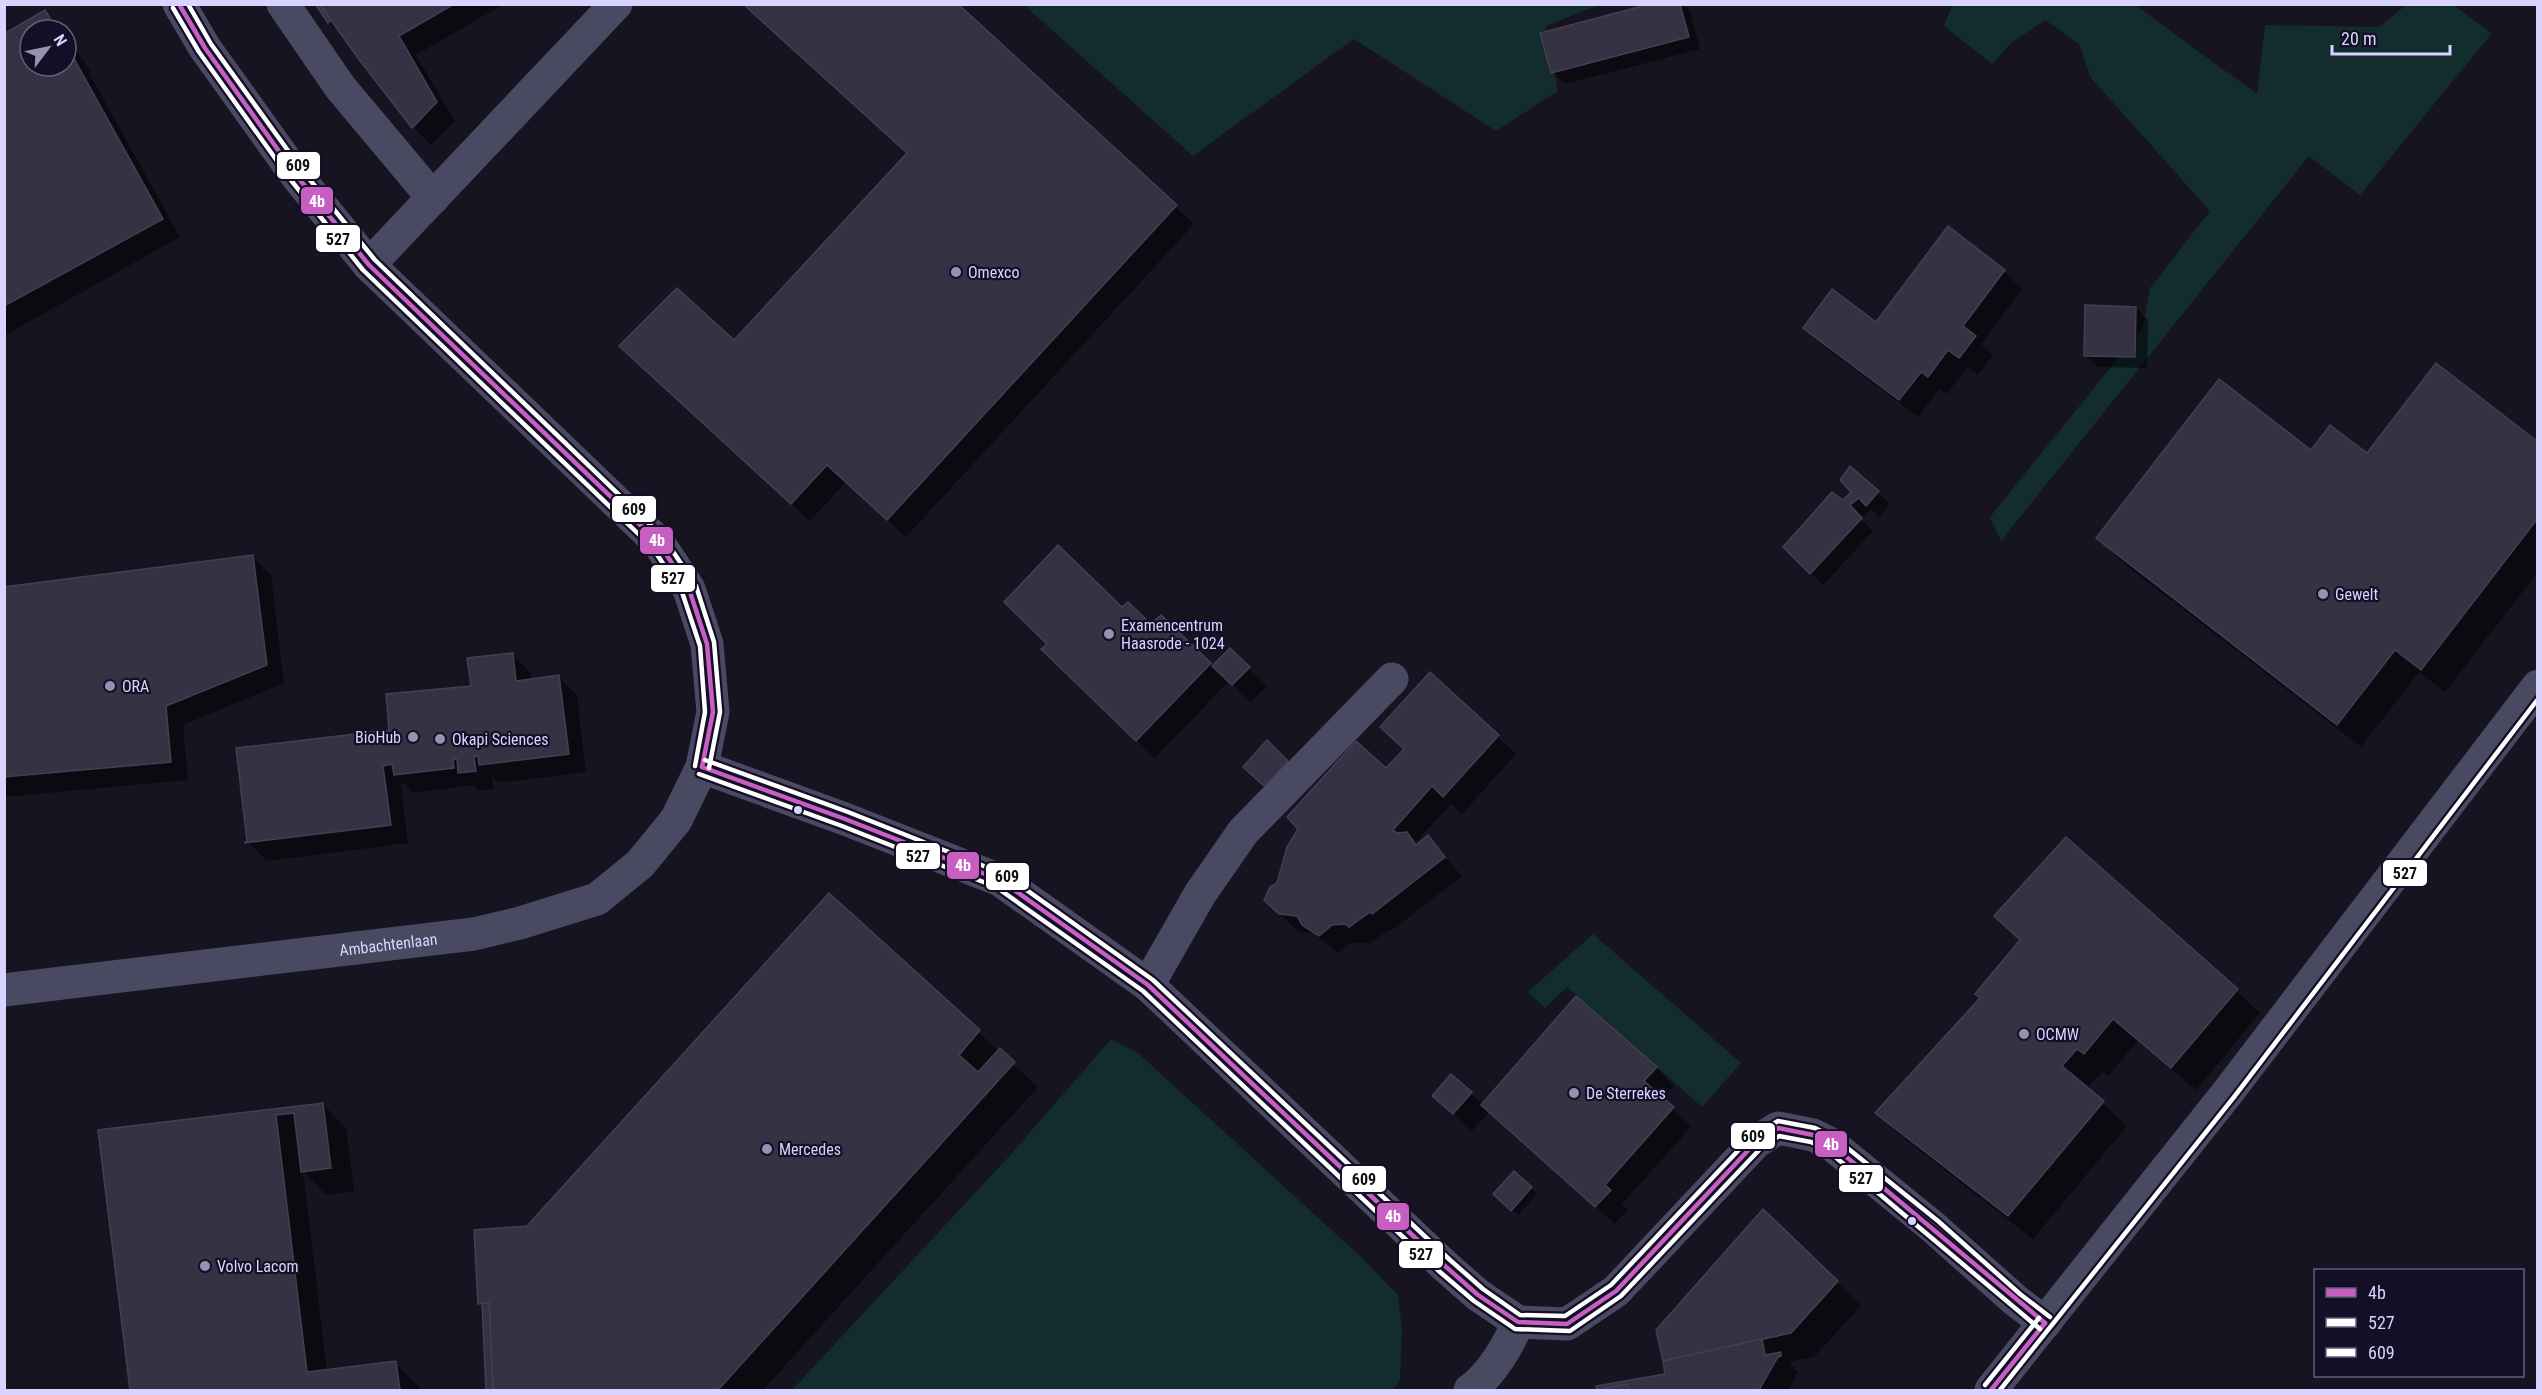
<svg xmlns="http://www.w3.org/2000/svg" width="2542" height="1395" font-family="'Roboto Condensed',sans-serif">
	<rect width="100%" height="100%" fill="#161421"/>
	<g fill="#132c2d">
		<polygon points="2451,4 2492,33 2360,195 2309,156 2001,541 1990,517 2143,327 2150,288 2210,211 2091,78 2079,44 2045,20 2010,44 1992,64 1944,26 1952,5 2135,5 2257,94 2265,25 2379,27 2406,5"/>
		<polygon points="1024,5 1599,5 1546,26 1558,91 1496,131 1354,39 1193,156"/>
		<polygon points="1593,934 1741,1063 1702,1107 1567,987 1545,1008 1528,992"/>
		<polygon points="1111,1039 1138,1053 1361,1257 1398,1295 1402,1329 1400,1380 1393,1390 792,1390 1012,1153"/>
	</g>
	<g fill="#0007">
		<polygon points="317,4 504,4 416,55 455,121 431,145 413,127 337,26 334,28 329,22"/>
		<polygon points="743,4 956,4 1194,224 906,537 846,482 810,521 639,364 734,342 908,154"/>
		<polygon points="1656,4 1683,4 1690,11 1700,49 1565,84 1552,72"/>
		<polygon points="45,12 63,30 30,30 30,66 66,66 66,35 91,72 89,73 180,237 4,336 4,35"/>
		<polygon points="2004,271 2022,289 1981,344 1993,355 1978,375 1967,367 1947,394 1940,389 1918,417 1824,346 1805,327 1876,324"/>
		<polygon points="2136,308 2148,320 2147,368 2098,367 2085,355"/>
		<polygon points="2538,444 2538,572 2445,692 2419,672 2361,747 2122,562 2098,538 2312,452 2367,455"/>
		<polygon points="1851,468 1890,504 1879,517 1871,509 1861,519 1873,531 1823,585 1785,547 1853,492"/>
		<polygon points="252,557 271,575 284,683 183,725 188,780 4,797 4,588"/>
		<polygon points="1122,609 1151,627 1161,617 1213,667 1230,650 1267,686 1251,702 1229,681 1155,758 1061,667"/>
		<polygon points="512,654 531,673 532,680 558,677 577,695 586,772 499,783 492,776 494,789 478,791 473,785 413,793 404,783 401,784 408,843 267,861 248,842 391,731 472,687"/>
		<polygon points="1430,674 1516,754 1462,814 1451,804 1415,843 1418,845 1427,837 1462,876 1391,931 1389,930 1368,944 1364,942 1350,943 1338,953 1313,933 1299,932 1265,900 1405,749"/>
		<polygon points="829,895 1038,1087 763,1390 488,1390 484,1307 480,1303 528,1227"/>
		<polygon points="2236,990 2260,1013 2196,1090 2138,1041 2108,1076 2102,1072 2087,1089 2127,1126 2033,1239 1901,1136 1877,1113 1981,998"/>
		<polygon points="1656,1068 1674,1086 1662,1099 1691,1127 1622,1204 1628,1210 1615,1224 1489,1112 1472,1131 1434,1096 1452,1076 1483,1105"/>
		<polygon points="323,1104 346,1128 354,1191 326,1195 303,1171 327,1371 395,1363 419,1386 420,1390 132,1390 100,1131"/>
		<polygon points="1515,1173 1537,1194 1518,1215 1495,1194"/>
		<polygon points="1837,1282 1861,1306 1815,1356 1789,1362 1799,1374 1796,1375 1789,1390 1599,1390 1598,1387 1666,1375"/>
	</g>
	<g fill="#343243" stroke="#433f54" stroke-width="1.5">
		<polygon points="315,4 321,4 331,20 328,23"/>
		<polygon points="454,4 399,36 437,102 412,128 358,58 320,5"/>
		<polygon points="743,4 958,4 1177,205 887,520 827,465 791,504 619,346 677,288 734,340 907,153"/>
		<polygon points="1650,4 1680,4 1689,37 1551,73 1540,33"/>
		<polygon points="45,10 57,30 30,30 30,66 66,66 68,43 74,53 72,55 163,219 4,306 4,34"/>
		<polygon points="1948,226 2005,270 1963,326 1976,336 1959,358 1948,350 1928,377 1921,372 1899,400 1803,328 1832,289 1876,322"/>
		<polygon points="2085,305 2136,307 2135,357 2084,356"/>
		<polygon points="2436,363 2538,442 2538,518 2421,670 2395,650 2337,725 2096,538 2219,379 2311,450 2330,425 2367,453"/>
		<polygon points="1850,466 1879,491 1866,506 1859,498 1850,505 1862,518 1810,574 1783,547 1832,492 1843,500 1851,492 1840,480"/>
		<polygon points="1058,545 1122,607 1128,602 1151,624 1161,615 1211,663 1136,741 1041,649 1047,644 1004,602"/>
		<polygon points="253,555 267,665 166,706 171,762 4,777 4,587"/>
		<polygon points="1230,648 1250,667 1232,685 1212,666"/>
		<polygon points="513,653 516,681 559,675 569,754 479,765 478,756 474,757 476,771 458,773 457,759 453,760 454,768 394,775 392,764 383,766 391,825 244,843 247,841 236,748 389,730 386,694 471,686 467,658"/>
		<polygon points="1430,672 1499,735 1443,797 1432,786 1393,830 1397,833 1407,832 1416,845 1428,835 1445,857 1372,914 1370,912 1349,927 1345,924 1332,925 1319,936 1302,925 1297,916 1279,914 1264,900 1270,887 1277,883 1287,847 1298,829 1287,817 1356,741 1386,768 1404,749 1380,727"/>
		<polygon points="1267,740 1288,761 1265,787 1243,767"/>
		<polygon points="2066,837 2238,989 2171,1068 2113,1019 2084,1054 2077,1049 2062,1066 2104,1101 2008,1216 1875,1113 1980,998 1975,994 2020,940 1994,916"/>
		<polygon points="829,893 980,1030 959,1055 978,1072 1000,1048 1015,1062 718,1390 493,1390 489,1303 478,1304 474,1230 527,1226"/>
		<polygon points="1576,996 1657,1067 1644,1081 1674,1107 1605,1185 1611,1190 1595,1207 1481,1105"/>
		<polygon points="1451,1074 1472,1092 1453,1114 1432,1096"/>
		<polygon points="323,1103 331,1168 301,1172 294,1113 276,1115 307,1372 396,1361 400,1390 130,1390 98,1130"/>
		<polygon points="1514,1171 1532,1187 1511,1211 1493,1194"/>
		<polygon points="1763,1209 1838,1281 1791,1333 1663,1361 1656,1330"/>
		<polygon points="482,1303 489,1303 493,1390 486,1390"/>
		<polygon points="1762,1339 1765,1355 1781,1352 1781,1356 1778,1357 1759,1390 1629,1390 1627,1384 1597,1390 1596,1386 1665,1374 1663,1361"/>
		<polygon points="1627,1384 1629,1390 1597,1390"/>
	</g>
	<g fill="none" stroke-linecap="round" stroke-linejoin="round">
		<g stroke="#4a4962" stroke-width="33">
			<polyline points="283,4 340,87 433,198"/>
			<polyline points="369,265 616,4"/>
			<polyline points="702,767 845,819 1000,880 1148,985 1445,1266 1478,1295 1518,1322 1567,1324 1616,1291 1756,1142 1778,1128 1813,1135 1831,1144 1933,1227 2015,1300 2045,1323"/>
			<polyline points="1148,985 1200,894 1243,832 1392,679"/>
			<path id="s1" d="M4,990L474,934L520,923L597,899L640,864L676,820L702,767L713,712L707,644L689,589L658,542L369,265L296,175L205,48L179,4"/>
			<path d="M1470,1390C1490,1376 1509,1345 1518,1322"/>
			<polyline points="1991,1390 2228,1092 2538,686"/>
		</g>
		<g stroke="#130f26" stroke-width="9">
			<g id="bus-1">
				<polyline points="179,4 205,48 296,175 369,265 658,542 689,589 707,644 713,712 702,767"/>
				<polyline points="702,767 845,819 1000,880 1148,985 1445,1266 1478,1295 1518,1322 1567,1324 1616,1291 1756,1142 1778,1128 1813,1135 1831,1144 2045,1323"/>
				<polyline points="1991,1390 2045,1323"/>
			</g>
		</g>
		<g stroke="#130f26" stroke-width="9">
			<g id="bus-2">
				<polyline points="173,8 199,52 290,179 363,270 652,547 682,592 700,646 705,712 695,766"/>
				<polyline points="699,774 842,826 996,887 1143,991 1440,1272 1474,1301 1515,1329 1570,1331 1621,1296 1761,1148 1779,1136 1811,1142 1827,1150 2040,1329"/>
				<polyline points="2000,1390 2234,1097 2538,699"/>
			</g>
		</g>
		<g stroke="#130f26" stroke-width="9">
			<g id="bus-3">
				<polyline points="188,4 211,44 302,170 375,260 664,538 696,586 714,642 720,712 709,768"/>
				<polyline points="705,760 848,812 1004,874 1153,980 1450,1260 1483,1289 1520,1315 1565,1316 1611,1285 1751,1137 1778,1121 1815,1128 1835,1138 1938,1221 2020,1294 2050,1317"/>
				<polyline points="1985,1385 2039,1318"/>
			</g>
		</g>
		<use href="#bus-1" stroke="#c65fc1" stroke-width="4.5"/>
		<use href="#bus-2" stroke="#fff" stroke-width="4.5"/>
		<use href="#bus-3" stroke="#fff" stroke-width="4.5"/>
	</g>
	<g fill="#9591b1" stroke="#130f26" stroke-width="2">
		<circle cx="956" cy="272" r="6"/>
		<circle cx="2323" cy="594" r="6"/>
		<circle cx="1109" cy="634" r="6"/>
		<circle cx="110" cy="686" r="6"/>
		<circle cx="413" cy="737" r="6"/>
		<circle cx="440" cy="739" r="6"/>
		<circle cx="2024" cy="1034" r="6"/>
		<circle cx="1574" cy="1093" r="6"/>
		<circle cx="767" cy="1149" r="6"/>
		<circle cx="205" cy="1266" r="6"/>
	</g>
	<g fill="#d9d4ff" stroke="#130f26" stroke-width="2">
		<circle cx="798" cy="810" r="5"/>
		<circle cx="1912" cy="1221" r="5"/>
	</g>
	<g text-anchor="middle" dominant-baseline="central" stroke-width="4.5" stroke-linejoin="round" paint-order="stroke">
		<g font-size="16" fill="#d9d4ff" stroke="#130f26" text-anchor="start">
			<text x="968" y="272">Omexco</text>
			<text x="2335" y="594">Gewelt</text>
			<text x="1121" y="625">Examencentrum<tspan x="1121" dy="18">Haasrode - 1024</tspan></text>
			<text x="122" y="686">ORA</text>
			<text x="401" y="737" text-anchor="end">BioHub</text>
			<text x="452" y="739">Okapi Sciences</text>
			<text x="2036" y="1034">OCMW</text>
			<text x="1586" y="1093">De Sterrekes</text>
			<text x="779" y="1149">Mercedes</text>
			<text x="217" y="1266">Volvo Lacom</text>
		</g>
		<g font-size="16" fill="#d9d4ff" stroke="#130f26">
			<text stroke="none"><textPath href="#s1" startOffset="387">Ambachtenlaan</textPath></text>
		</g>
	</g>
	<g stroke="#130f26" stroke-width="2">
		<rect x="276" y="151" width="45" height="29" rx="6" fill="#fff"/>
		<rect x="300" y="186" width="34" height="29" rx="6" fill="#c65fc1"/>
		<rect x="315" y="224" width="46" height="29" rx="6" fill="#fff"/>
		<rect x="611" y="495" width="46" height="28" rx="6" fill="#fff"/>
		<rect x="639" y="526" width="35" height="29" rx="6" fill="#c65fc1"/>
		<rect x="650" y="564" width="46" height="29" rx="6" fill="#fff"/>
		<rect x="895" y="842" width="46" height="28" rx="6" fill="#fff"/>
		<rect x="946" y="851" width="34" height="29" rx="6" fill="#c65fc1"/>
		<rect x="2382" y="859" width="46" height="28" rx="6" fill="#fff"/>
		<rect x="985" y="862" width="45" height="29" rx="6" fill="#fff"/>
		<rect x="1730" y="1122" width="46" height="28" rx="6" fill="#fff"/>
		<rect x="1814" y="1130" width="34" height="28" rx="6" fill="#c65fc1"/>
		<rect x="1838" y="1164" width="46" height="29" rx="6" fill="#fff"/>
		<rect x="1341" y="1165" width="46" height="28" rx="6" fill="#fff"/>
		<rect x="1376" y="1202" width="34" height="29" rx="6" fill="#c65fc1"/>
		<rect x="1398" y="1240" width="46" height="29" rx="6" fill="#fff"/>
	</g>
	<g font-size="16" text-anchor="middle" font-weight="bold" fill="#fff">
		<text x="317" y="207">4b</text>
		<text x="657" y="546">4b</text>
		<text x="963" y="871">4b</text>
		<text x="1831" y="1150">4b</text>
		<text x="1393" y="1222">4b</text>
	</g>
	<g font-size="16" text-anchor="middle" font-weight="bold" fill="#111">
		<text x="298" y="171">609</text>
		<text x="338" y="245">527</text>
		<text x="634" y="515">609</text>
		<text x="673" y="584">527</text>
		<text x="918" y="862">527</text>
		<text x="2405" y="879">527</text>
		<text x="1007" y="882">609</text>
		<text x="1753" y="1142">609</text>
		<text x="1861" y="1184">527</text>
		<text x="1364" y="1185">609</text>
		<text x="1421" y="1260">527</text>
	</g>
	<rect width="2542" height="1395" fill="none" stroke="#d9d4ff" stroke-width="12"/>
	<rect x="2314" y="1269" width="210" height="108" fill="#130f26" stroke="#625e7d" stroke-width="1.5"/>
	<rect x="2326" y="1288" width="30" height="9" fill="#c65fc1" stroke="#625e7d" stroke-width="1.5"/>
	<text x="2368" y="1299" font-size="18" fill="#d9d4ff">4b</text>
	<rect x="2326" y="1318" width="30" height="9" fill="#ffffff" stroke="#625e7d" stroke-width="1.5"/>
	<text x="2368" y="1329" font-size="18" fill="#d9d4ff">527</text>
	<rect x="2326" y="1348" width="30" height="9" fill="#ffffff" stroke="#625e7d" stroke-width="1.5"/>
	<text x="2368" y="1359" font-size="18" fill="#d9d4ff">609</text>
	<g transform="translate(48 48) rotate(58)"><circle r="28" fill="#130f26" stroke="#625e7d" stroke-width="1.5"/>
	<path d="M0-4.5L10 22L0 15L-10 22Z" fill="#9591b1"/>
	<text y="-9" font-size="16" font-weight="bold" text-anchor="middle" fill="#d9d4ff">N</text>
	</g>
	<path d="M2332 45v9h118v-9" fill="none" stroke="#d9d4ff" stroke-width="3"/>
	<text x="2341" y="45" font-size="18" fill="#d9d4ff" stroke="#130f26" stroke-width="4.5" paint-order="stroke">20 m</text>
</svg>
